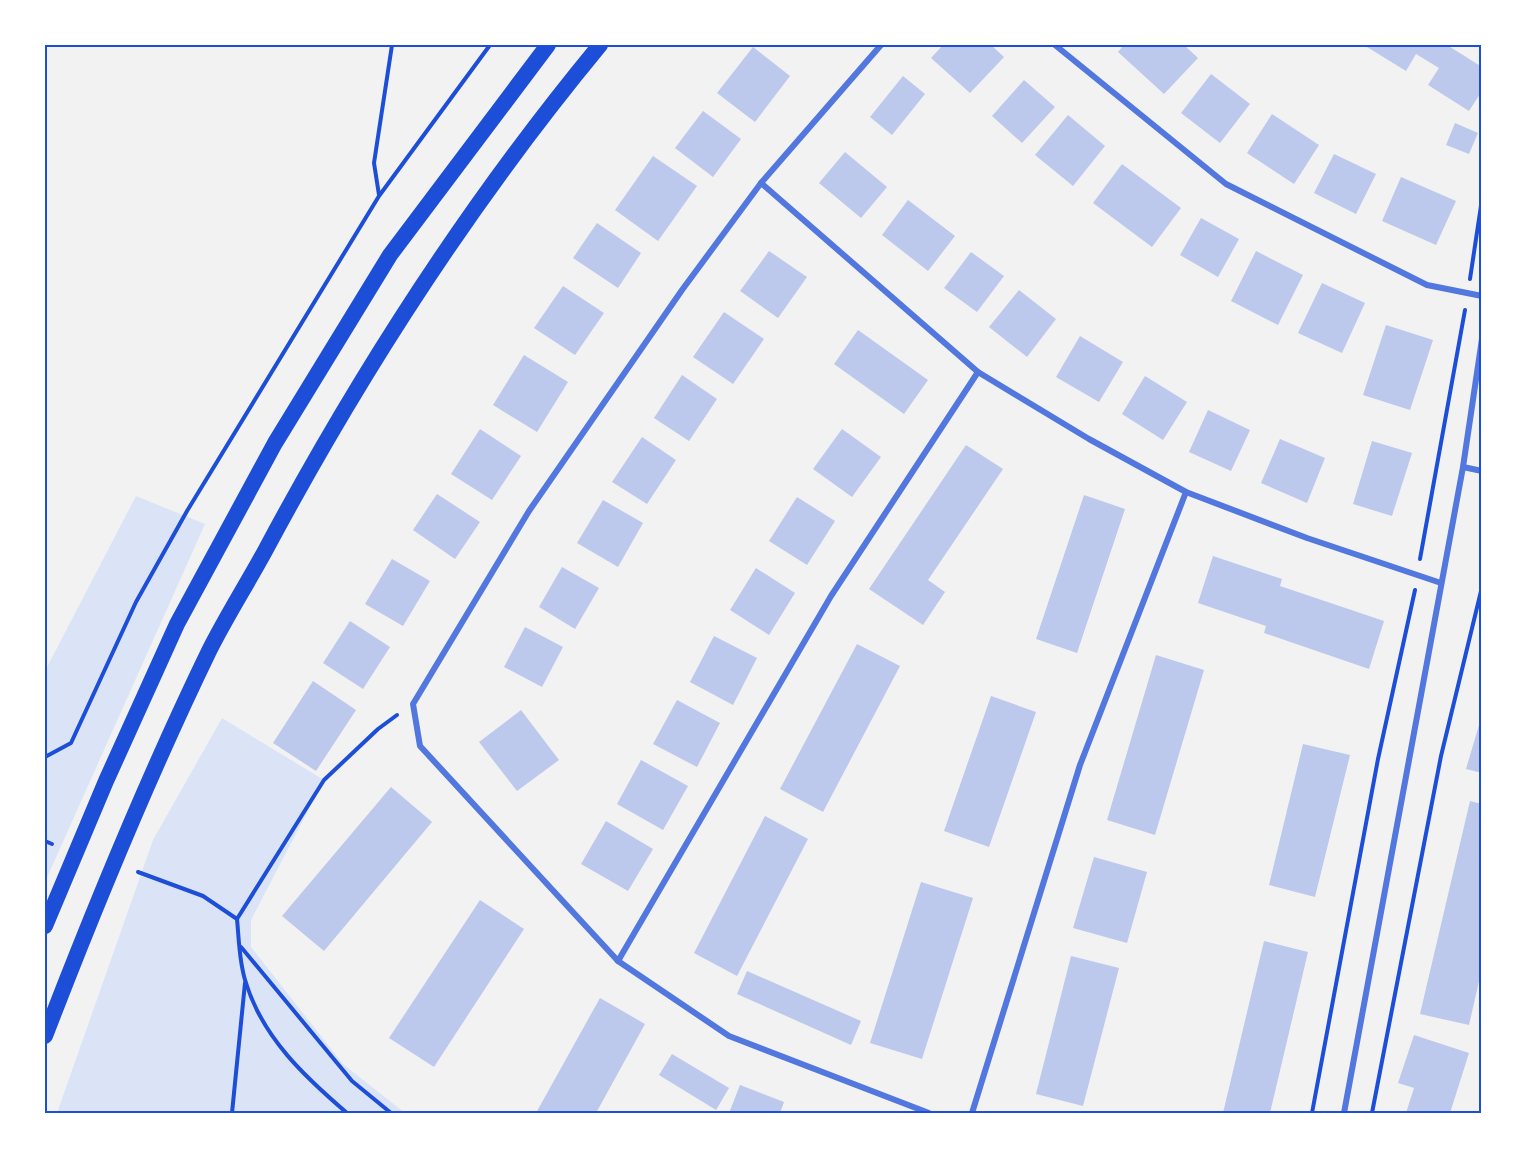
<svg xmlns="http://www.w3.org/2000/svg" width="1527" height="1158" font-family="Rubik,sans-serif">
	<rect width="100%" height="100%" fill="#f2f2f2"/>
	<g fill="#dbe4f7">
		<polygon points="136,496 205,524 45,882 45,671"/>
		<polygon points="222,718 324,780 251,920 251,947 343,1064 405,1113 57,1113 153,840"/>
	</g>
	<g fill="#bdc9ec">
		<polygon points="943,45 991,45 1004,57 970,93 931,58"/>
		<polygon points="1124,45 1184,45 1198,58 1164,94 1118,52"/>
		<polygon points="1368,45 1447,45 1482,67 1482,91 1469,111 1428,85 1439,68 1416,54 1406,71 1367,47"/>
		<polygon points="753,47 790,76 755,122 717,93"/>
		<polygon points="1211,74 1250,104 1220,143 1181,113"/>
		<polygon points="903,76 925,94 892,135 870,117"/>
		<polygon points="1024,80 1055,107 1022,143 992,116"/>
		<polygon points="703,111 741,139 713,177 675,148"/>
		<polygon points="1272,114 1319,145 1294,184 1247,153"/>
		<polygon points="1068,115 1105,146 1073,186 1035,155"/>
		<polygon points="1455,123 1478,133 1469,154 1446,145"/>
		<polygon points="845,152 887,187 861,218 819,183"/>
		<polygon points="1334,154 1376,174 1356,214 1314,193"/>
		<polygon points="653,156 697,186 658,241 615,210"/>
		<polygon points="1122,164 1181,208 1152,247 1093,203"/>
		<polygon points="1401,177 1456,201 1436,245 1382,221"/>
		<polygon points="908,200 955,236 928,271 882,235"/>
		<polygon points="1201,218 1239,239 1218,277 1180,255"/>
		<polygon points="597,223 641,253 618,288 573,258"/>
		<polygon points="769,251 807,277 778,318 740,291"/>
		<polygon points="1256,251 1303,275 1278,325 1231,301"/>
		<polygon points="971,252 1004,276 977,312 944,288"/>
		<polygon points="1322,283 1365,303 1342,353 1298,333"/>
		<polygon points="563,286 604,313 575,355 534,328"/>
		<polygon points="1019,290 1056,319 1027,357 989,327"/>
		<polygon points="724,312 764,339 733,384 693,357"/>
		<polygon points="1386,325 1433,340 1410,410 1363,395"/>
		<polygon points="858,330 928,380 904,414 834,364"/>
		<polygon points="1080,336 1123,362 1099,402 1056,377"/>
		<polygon points="524,355 568,382 537,432 493,405"/>
		<polygon points="682,375 717,399 689,441 654,418"/>
		<polygon points="1145,376 1187,402 1163,440 1122,414"/>
		<polygon points="1208,410 1250,430 1231,471 1189,452"/>
		<polygon points="480,429 521,456 492,500 451,474"/>
		<polygon points="842,429 881,457 852,497 813,469"/>
		<polygon points="642,437 676,460 647,504 612,482"/>
		<polygon points="1280,439 1325,458 1307,503 1261,483"/>
		<polygon points="1372,441 1412,453 1392,516 1353,504"/>
		<polygon points="966,445 1003,469 928,580 945,592 923,625 869,589"/>
		<polygon points="437,494 480,522 455,559 413,530"/>
		<polygon points="1084,495 1125,509 1077,653 1036,639"/>
		<polygon points="797,497 835,521 807,565 769,541"/>
		<polygon points="603,500 643,523 618,567 577,543"/>
		<polygon points="1213,556 1282,579 1280,586 1384,621 1369,669 1264,633 1266,626 1198,603"/>
		<polygon points="392,559 430,581 403,626 365,604"/>
		<polygon points="562,567 599,588 575,629 539,607"/>
		<polygon points="756,568 795,593 769,635 730,610"/>
		<polygon points="350,621 390,647 363,689 323,663"/>
		<polygon points="525,627 563,647 542,687 504,667"/>
		<polygon points="714,636 757,658 733,705 690,682"/>
		<polygon points="857,644 900,666 823,812 780,789"/>
		<polygon points="1156,655 1204,670 1155,835 1107,820"/>
		<polygon points="313,681 356,710 316,771 273,743"/>
		<polygon points="991,696 1036,712 989,847 944,831"/>
		<polygon points="677,700 720,723 697,767 653,744"/>
		<polygon points="521,710 559,760 517,791 479,742"/>
		<polygon points="1482,715 1482,773 1466,769"/>
		<polygon points="1303,744 1350,755 1315,897 1269,885"/>
		<polygon points="641,760 688,786 663,830 617,804"/>
		<polygon points="391,787 432,822 324,951 282,916"/>
		<polygon points="1470,801 1482,804 1482,968 1469,1025 1420,1014"/>
		<polygon points="765,816 808,839 737,976 694,953"/>
		<polygon points="606,821 653,849 628,891 581,864"/>
		<polygon points="1094,857 1147,872 1127,943 1073,928"/>
		<polygon points="921,882 973,898 922,1059 870,1043"/>
		<polygon points="480,900 524,929 434,1067 389,1038"/>
		<polygon points="1264,941 1308,952 1270,1113 1223,1113"/>
		<polygon points="1071,956 1119,968 1083,1106 1036,1094"/>
		<polygon points="747,971 861,1021 851,1045 737,994"/>
		<polygon points="600,998 645,1024 596,1113 536,1113"/>
		<polygon points="1414,1035 1469,1053 1450,1113 1406,1113 1414,1088 1398,1083"/>
		<polygon points="672,1054 729,1088 716,1110 659,1075"/>
		<polygon points="740,1085 784,1102 780,1113 729,1113"/>
	</g>
	<g fill="none" stroke-linecap="round" stroke-linejoin="round">
		<g stroke="#1d4ed8" stroke-width="4">
			<polyline points="379,195 374,163 392,45"/>
			<polyline points="1470,279 1482,199"/>
			<polyline points="1420,559 1465,310"/>
			<polyline points="45,757 71,743 136,602 187,511 379,196 490,45"/>
			<polyline points="45,841 52,844"/>
			<polyline points="138,872 203,896 237,919"/>
			<polyline points="241,947 352,1081 391,1113"/>
			<polyline points="232,1113 245,983"/>
			<path d="M347,1113C305,1077 263,1038 246,983C239,963 239,939 237,919L324,780L378,729L397,715"/>
			<polyline points="1312,1113 1378,759 1415,590"/>
			<polyline points="1372,1113 1441,756 1482,587"/>
		</g>
		<g stroke="#5277de" stroke-width="6">
			<polyline points="881,45 761,183 682,290 529,511 413,704 420,746 618,961 729,1036 929,1113"/>
			<polyline points="1055,45 1226,184 1427,285 1482,296"/>
			<polyline points="761,183 978,372 1089,439 1186,492 1307,538 1441,583"/>
			<polyline points="1463,467 1482,471"/>
			<polyline points="618,961 831,596 978,372"/>
			<polyline points="972,1113 1080,765 1186,492"/>
			<polyline points="1344,1113 1463,467 1482,339"/>
		</g>
		<g stroke="#1d4ed8" stroke-width="16">
			<polyline points="45,926 106,781 177,624 275,443 390,255 548,45"/>
			<path d="M45,1036C95,906 148,777 209,651C226,617 247,584 265,551C360,373 471,201 600,45"/>
		</g>
	</g>
	<rect width="1527" height="1158" fill="none" stroke="#ffffff" stroke-width="93"/>
	<rect x="46" y="46" width="1434" height="1066" fill="none" stroke="#1d4ed8" stroke-width="2"/>
</svg>
